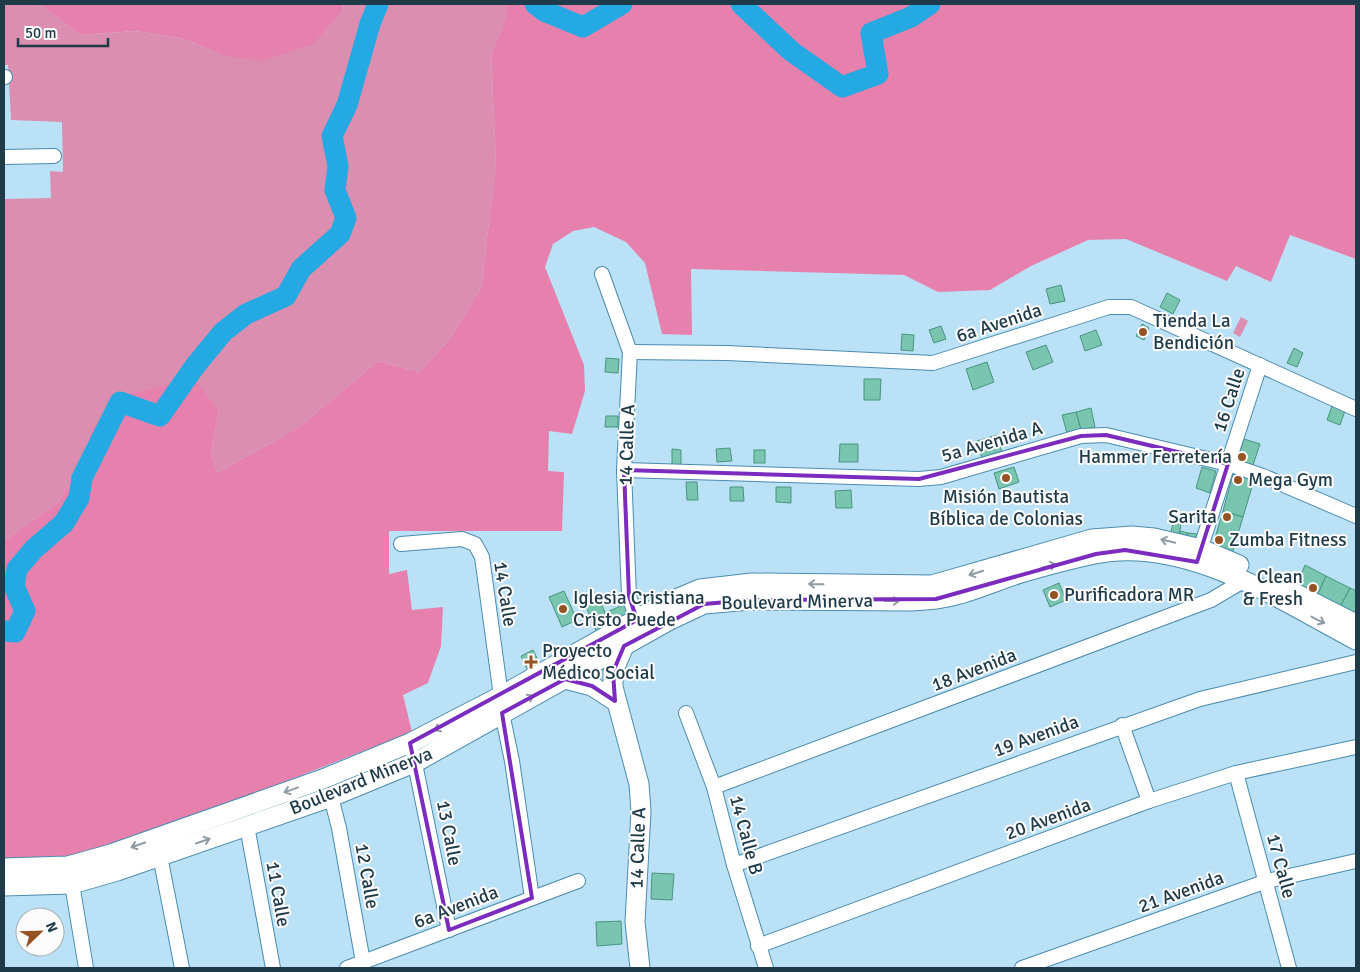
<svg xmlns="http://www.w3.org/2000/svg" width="1360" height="972" font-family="Signika,sans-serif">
	<rect width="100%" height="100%" fill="#bbe1f7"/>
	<g fill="#db8eaf">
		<polygon points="4,4 38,4 81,35 135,31 181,38 222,55 343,10 344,4 505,4 506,17 491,54 496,163 481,288 449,340 419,372 378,361 299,427 217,473 211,451 219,412 92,428 80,467 58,502 4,541 4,199 51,198 50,171 63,172 62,122 11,120 8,65 4,65"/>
		<polygon points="1241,317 1248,321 1240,337 1233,333"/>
	</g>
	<g fill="#e681ae">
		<polygon points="38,4 344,4 343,10 313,44 262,61 222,55 181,38 135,31 81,35"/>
		<polygon points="505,4 1356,4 1356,259 1290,235 1271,282 1236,266 1227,281 1126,239 1088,240 1031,266 990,290 938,292 904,275 691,269 692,335 662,334 645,263 626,242 594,227 573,231 553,244 545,267 584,365 585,391 572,434 549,431 548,471 564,472 562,531 389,531 389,574 407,570 412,610 443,607 441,646 428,683 403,695 412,732 246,797 87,852 47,861 4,864 4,541 58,502 80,467 92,428 125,395 194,378 219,412 211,451 217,473 299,427 378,361 419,372 449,340 481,288 496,163 491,54 506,17"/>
	</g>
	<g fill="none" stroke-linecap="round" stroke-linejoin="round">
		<g stroke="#25a9e2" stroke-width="21">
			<polyline points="535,4 544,11 583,27 622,4"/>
			<polyline points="741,4 791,51 842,87 878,74 871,33 911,17 930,4"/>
			<polyline points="4,631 15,632 25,611 14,586 17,569 34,549 64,523 79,498 82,478 120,402 160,416 195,366 223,332 246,314 286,296 301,269 340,234 346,218 335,190 338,166 332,136 347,105 370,24 378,4"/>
		</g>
	</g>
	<g fill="#79c5af" stroke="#48957f">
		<polygon points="1061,285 1065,301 1050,304 1046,289"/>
		<polygon points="1167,293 1180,300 1173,314 1160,307"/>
		<polygon points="1142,324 1149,328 1144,340 1136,336"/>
		<polygon points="941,326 946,339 934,343 929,330"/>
		<polygon points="1096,330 1102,345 1085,351 1080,336"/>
		<polygon points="902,334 914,335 913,351 901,350"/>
		<polygon points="1046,345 1053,362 1033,370 1026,352"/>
		<polygon points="1294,348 1303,353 1297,367 1287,363"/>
		<polygon points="606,358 619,359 618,373 605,372"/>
		<polygon points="987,362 994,382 973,390 966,369"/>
		<polygon points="864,379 881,379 880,400 864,400"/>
		<polygon points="1332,406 1345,411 1340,425 1327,420"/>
		<polygon points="1091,408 1095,427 1081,430 1076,412"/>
		<polygon points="1076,412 1081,430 1067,433 1062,415"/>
		<polygon points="606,416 618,416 618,427 605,427"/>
		<polygon points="997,435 1002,453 982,458 977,441"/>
		<polygon points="1244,439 1260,444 1253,465 1237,460"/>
		<polygon points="840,444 858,444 858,462 839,462"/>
		<polygon points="730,448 732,461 717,462 716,449"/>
		<polygon points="672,449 681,450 681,465 672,465"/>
		<rect x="754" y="450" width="11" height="13"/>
		<polygon points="1014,467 1019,482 999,489 994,473"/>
		<polygon points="1202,467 1216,471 1210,493 1196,488"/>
		<polygon points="1233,474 1254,480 1243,517 1223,511"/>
		<polygon points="686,482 697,482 698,500 687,500"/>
		<polygon points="730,487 743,487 744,501 730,501"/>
		<polygon points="776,487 791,487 791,503 776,502"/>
		<polygon points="851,490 852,508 836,508 835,491"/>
		<polygon points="1223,511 1243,517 1232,554 1212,548"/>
		<polygon points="1173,523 1181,524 1179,537 1170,536"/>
		<polygon points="1180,531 1188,533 1186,539 1179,537"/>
		<polygon points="1188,533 1197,534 1195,541 1186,539"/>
		<polygon points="1305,565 1326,576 1317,596 1296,586"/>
		<polygon points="1326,576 1350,588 1340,607 1317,596"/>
		<polygon points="1059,583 1066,600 1050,607 1043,590"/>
		<polygon points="1350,588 1356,591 1356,614 1340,607"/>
		<polygon points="564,591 577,620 562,627 549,597"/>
		<polygon points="598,596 611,627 597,633 584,602"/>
		<polygon points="625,604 631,618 611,627 605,613"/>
		<polygon points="533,650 542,668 529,674 521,656"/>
		<polygon points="652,873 674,874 672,900 651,899"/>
		<polygon points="621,921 622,944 597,946 596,922"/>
	</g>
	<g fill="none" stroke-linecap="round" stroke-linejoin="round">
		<g stroke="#4b8cad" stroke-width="16">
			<g id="street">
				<polyline points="4,77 5,77"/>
				<polyline points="4,157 54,156"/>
				<polyline points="602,274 630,352 624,470 629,596 637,620"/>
				<polyline points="630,352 727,353 933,363 1109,307 1131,307 1356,409"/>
				<polyline points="624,470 919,479 941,477 1081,436 1106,435 1228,464 1263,476 1356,516"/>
				<polyline points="401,544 462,539 475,544 482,557 501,696"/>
				<polyline points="1198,556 1260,365"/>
				<polyline points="502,713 512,761 532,898"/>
				<polyline points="686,713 714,787 734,865 766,968"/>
				<polyline points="1122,725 1149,801"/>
				<polyline points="413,754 449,930"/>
				<polyline points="1236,773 1289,968"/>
				<polyline points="714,787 1211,600 1243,581"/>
				<polyline points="331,797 339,828 363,962"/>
				<polyline points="247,826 273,968"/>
				<polyline points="160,856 182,968"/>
				<polyline points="734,865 1200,699 1356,662"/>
				<polyline points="72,884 86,968"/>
				<polyline points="758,946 1149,801 1236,773 1356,747"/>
				<polyline points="347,968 578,881"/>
				<polyline points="1022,968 1267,881 1356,861"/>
			</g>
		</g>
		<g stroke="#4b8cad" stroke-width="21">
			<g id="secondary">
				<polyline points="1279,585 1356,624"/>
				<polyline points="624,646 613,672 613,687 639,784 641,811 635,922 640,968"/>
				<polyline points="565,679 592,686 615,701"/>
				<polyline points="4,868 68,866 111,854 323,779 410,743 501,696 660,606 700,589 752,583 932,585 1092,539 1132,536 1154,538 1201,549 1239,565"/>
				<path d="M4,886L72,884L117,871L331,797L416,762L668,621L704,604L750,600L911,601C928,600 944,599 960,594C981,588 1001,579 1021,573C1045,566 1070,559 1095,554C1185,535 1280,600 1356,640"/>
			</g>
		</g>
		<use href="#street" stroke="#fff" stroke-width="14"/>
		<use href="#secondary" stroke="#fff" stroke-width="19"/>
	</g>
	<defs><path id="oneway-shaft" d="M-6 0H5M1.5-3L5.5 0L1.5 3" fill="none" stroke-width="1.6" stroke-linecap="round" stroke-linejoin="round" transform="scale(1.25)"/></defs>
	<g stroke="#8f9ca4">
		<use href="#oneway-shaft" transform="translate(1168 541) rotate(-167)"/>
		<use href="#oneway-shaft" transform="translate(1049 566) rotate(-14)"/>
		<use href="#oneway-shaft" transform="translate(976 573) rotate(162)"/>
		<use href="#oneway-shaft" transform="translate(816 584) rotate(-179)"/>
		<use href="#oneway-shaft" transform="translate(892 601)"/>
		<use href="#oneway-shaft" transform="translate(1318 620) rotate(27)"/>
		<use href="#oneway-shaft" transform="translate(527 699) rotate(-28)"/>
		<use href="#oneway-shaft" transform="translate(441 727) rotate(153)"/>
		<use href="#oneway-shaft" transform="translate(291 790) rotate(160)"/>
		<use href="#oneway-shaft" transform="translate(203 841) rotate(-19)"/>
		<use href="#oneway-shaft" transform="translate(138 845) rotate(161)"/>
	</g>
	<path fill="none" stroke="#7b2cbf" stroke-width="4" stroke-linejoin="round" d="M1106,435L1228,464L1197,562L1125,550L1096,554L936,599L750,600L704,604L624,646L613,672L615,701L592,686L565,679L502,713L532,898L449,930L410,743L637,620L629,596L624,470L919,479L1081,436Z"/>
	<g fill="#955222" stroke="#fcfcfc" stroke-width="2">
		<circle cx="1143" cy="332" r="5"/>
		<circle cx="1242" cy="457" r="5"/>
		<circle cx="1006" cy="478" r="5"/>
		<circle cx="1238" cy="480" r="5"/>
		<circle cx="1227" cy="517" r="5"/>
		<circle cx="1219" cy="540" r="5"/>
		<circle cx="1313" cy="588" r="5"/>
		<circle cx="1054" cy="595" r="5"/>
		<circle cx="563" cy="609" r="5"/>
		<path d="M528.5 654.5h5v5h5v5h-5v5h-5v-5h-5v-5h5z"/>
	</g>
	<g text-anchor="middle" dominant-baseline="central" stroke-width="4" stroke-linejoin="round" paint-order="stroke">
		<g font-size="19" fill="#1f3a48" stroke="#fcfcfc" text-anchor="start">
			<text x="1153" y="321">Tienda La<tspan x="1153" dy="22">Bendición</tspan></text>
			<text x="1232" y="457" text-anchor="end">Hammer Ferretería</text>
			<text x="1248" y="480">Mega Gym</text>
			<text x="1006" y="497" text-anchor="middle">Misión Bautista<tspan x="1006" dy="22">Bíblica de Colonias</tspan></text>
			<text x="1217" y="517" text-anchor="end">Sarita</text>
			<text x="1229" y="540">Zumba Fitness</text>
			<text x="1303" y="577" text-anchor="end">Clean<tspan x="1303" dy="22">&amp; Fresh</tspan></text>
			<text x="1064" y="595">Purificadora MR</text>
			<text x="573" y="598">Iglesia Cristiana<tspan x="573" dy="22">Cristo Puede</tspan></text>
			<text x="542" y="651">Proyecto<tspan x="542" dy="22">Médico Social</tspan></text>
		</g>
		<g font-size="19" fill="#1f3a48" stroke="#fcfcfc">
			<text transform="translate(999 323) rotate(-18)">6a Avenida</text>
			<text transform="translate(1229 400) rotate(-72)">16 Calle</text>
			<text transform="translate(992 442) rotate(-16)">5a Avenida A</text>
			<text transform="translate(627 445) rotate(-88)">14 Calle A</text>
			<text transform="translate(505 594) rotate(81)">14 Calle</text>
			<text transform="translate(797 602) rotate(-1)">Boulevard Minerva</text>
			<text transform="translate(974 670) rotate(-21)">18 Avenida</text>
			<text transform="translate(1036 736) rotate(-20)">19 Avenida</text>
			<text transform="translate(361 781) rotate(-22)">Boulevard Minerva</text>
			<text transform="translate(1048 819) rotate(-20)">20 Avenida</text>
			<text transform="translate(449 833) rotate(79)">13 Calle</text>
			<text transform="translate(746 835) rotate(75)">14 Calle B</text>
			<text transform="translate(638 848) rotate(-88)">14 Calle A</text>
			<text transform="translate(1281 866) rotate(75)">17 Calle</text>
			<text transform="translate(367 876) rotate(80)">12 Calle</text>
			<text transform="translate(1181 892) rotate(-20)">21 Avenida</text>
			<text transform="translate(278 894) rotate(80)">11 Calle</text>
			<text transform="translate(456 907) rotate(-21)">6a Avenida</text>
		</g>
	</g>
	<rect width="1360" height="972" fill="none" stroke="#1f3a48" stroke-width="10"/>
	<g transform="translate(40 932) rotate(67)"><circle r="24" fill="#fcfcfc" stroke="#a4aeb4"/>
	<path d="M0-4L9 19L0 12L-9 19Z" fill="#955222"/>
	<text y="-8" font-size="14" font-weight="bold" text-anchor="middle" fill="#1f3a48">N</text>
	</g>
	<path d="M18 38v8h90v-8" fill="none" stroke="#1f3a48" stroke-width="2.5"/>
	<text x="25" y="38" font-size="15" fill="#1f3a48" stroke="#fcfcfc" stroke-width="4" paint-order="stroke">50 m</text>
</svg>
